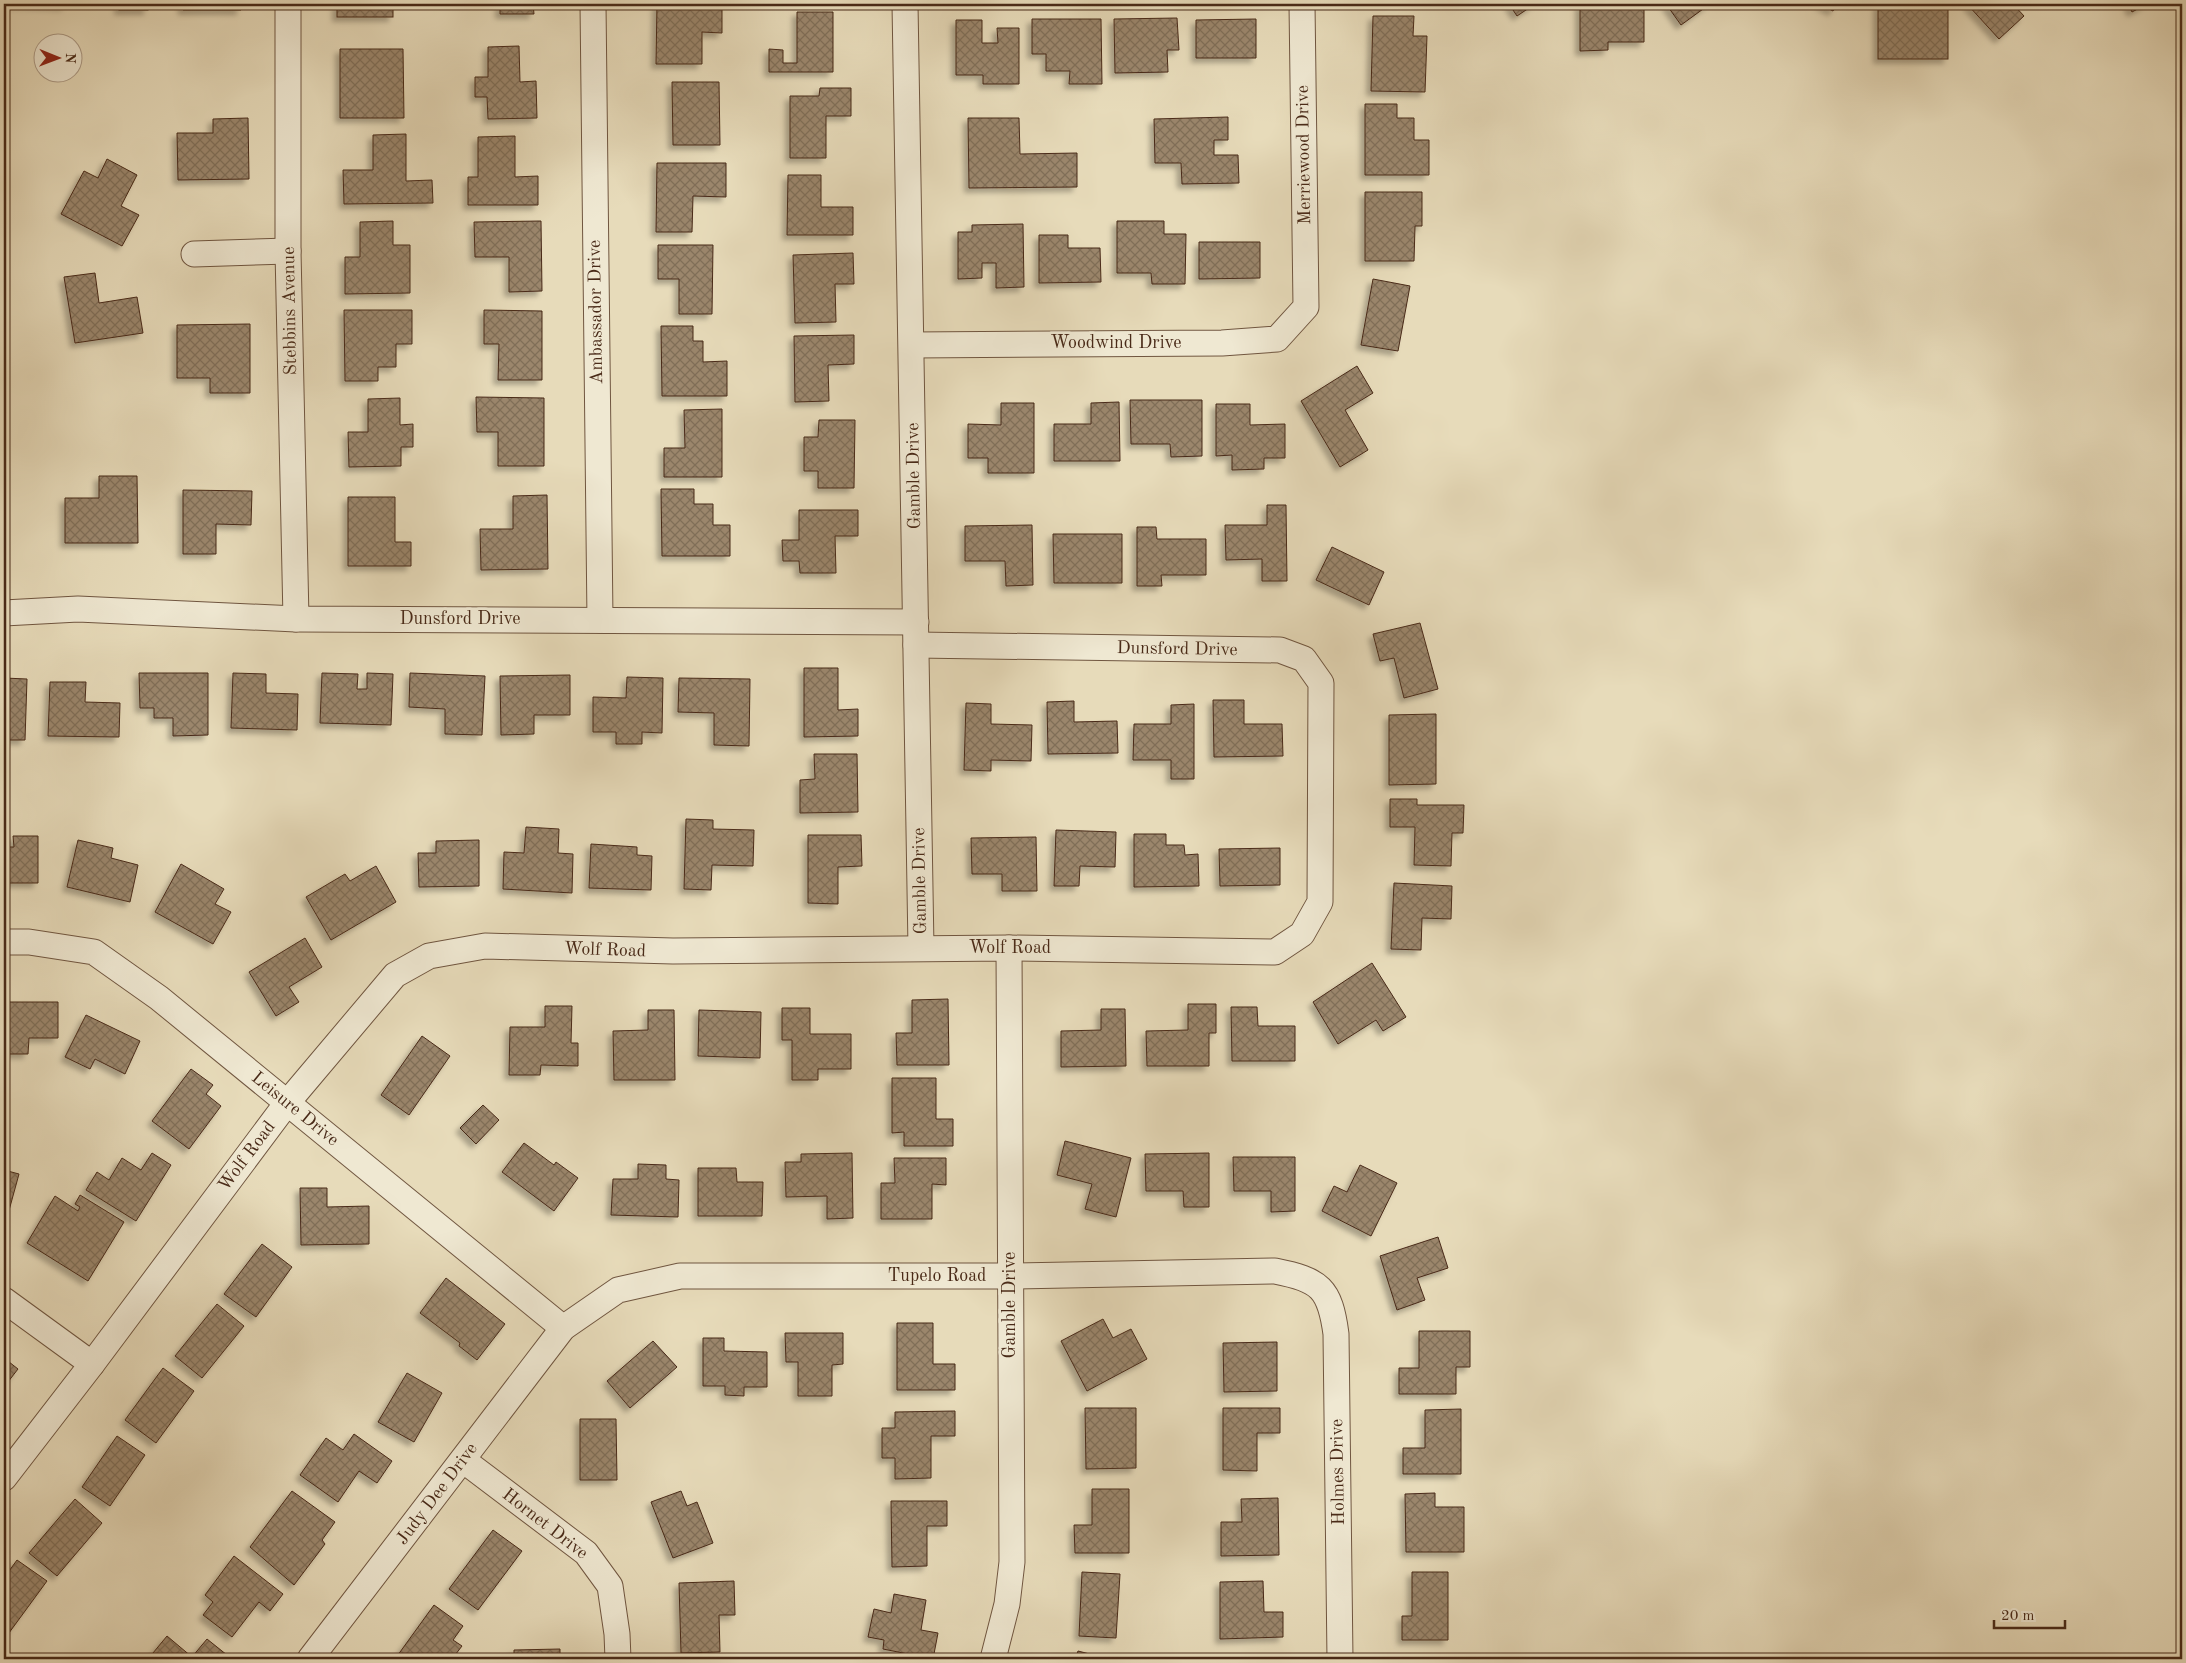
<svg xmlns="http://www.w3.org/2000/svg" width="2186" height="1663" font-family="'Old Standard TT',serif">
	<defs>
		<pattern id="building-cross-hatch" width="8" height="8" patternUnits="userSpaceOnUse" patternTransform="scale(1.25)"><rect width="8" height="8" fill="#9b866c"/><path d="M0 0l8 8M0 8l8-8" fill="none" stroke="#806e58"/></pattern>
		<filter id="shadow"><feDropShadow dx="-4.5" dy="4.5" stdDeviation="2.5" flood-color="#0004"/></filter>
	</defs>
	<rect width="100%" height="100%" fill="#e7dbba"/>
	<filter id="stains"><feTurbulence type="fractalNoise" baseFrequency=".004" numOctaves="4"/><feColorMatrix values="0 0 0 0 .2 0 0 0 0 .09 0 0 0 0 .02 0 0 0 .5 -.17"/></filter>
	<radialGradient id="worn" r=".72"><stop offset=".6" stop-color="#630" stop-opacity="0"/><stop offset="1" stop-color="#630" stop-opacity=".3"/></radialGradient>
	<g fill="url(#building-cross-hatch)" stroke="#492a18" filter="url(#shadow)">
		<polygon points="4,4 66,4 66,6"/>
		<rect x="119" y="4" width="29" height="6"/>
		<polygon points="182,4 241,4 241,10 183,10"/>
		<rect x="337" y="4" width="56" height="13"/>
		<polygon points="500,4 533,4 534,14 500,14"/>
		<polygon points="657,4 722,4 722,33 702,32 702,64 656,64"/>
		<polygon points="1509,4 1535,4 1517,16"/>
		<polygon points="1580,4 1608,4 1608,8 1644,7 1644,42 1608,42 1608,50 1580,51"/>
		<polygon points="1666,4 1710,4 1681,25"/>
		<polygon points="1819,4 1837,4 1833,11"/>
		<rect x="1878" y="4" width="70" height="55"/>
		<polygon points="1967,4 2013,4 2024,16 1999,39"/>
		<polygon points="2128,4 2147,4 2132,12"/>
		<polygon points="797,12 833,12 833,72 769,72 769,49 783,50 783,63 797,63"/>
		<polygon points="1373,16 1414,16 1413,36 1427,36 1425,92 1371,91"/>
		<polygon points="1177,18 1179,50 1167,50 1168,72 1115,73 1114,19"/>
		<polygon points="1032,19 1101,19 1102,84 1069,84 1070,71 1046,71 1046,54 1032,54"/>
		<polygon points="1256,19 1256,58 1196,58 1196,20"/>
		<polygon points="956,20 982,20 982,43 998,43 997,28 1019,28 1019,84 983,84 983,75 956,75"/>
		<polygon points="519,46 520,82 536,81 537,118 488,119 487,97 475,97 475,77 488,77 488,47"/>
		<polygon points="340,49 403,49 404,118 340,118"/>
		<polygon points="672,82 719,82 720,145 673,145"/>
		<polygon points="820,88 851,88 851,116 826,116 826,158 790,158 790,96 819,96"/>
		<polygon points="1365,104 1397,104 1397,118 1414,118 1414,140 1429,140 1429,175 1365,175"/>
		<polygon points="1228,117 1228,140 1214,140 1214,155 1238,155 1239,183 1182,184 1181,163 1155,163 1154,119"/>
		<polygon points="248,118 249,179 178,180 177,133 213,133 213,119"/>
		<polygon points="968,118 1019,118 1020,154 1077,153 1077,187 969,188"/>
		<polygon points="406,134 406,181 432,180 433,203 344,204 343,170 373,170 373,135"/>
		<polygon points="515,136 515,177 538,176 538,205 468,205 468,177 478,177 478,137"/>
		<polygon points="107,159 137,175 121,206 139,215 122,246 61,214 84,171 98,178"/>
		<polygon points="657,163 726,163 726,197 693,196 692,232 656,232"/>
		<polygon points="4,168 7,168 8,223 4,223"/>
		<polygon points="788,175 821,175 821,207 853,207 853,235 787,235"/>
		<polygon points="1365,192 1422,192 1422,226 1415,226 1414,261 1365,261"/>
		<polygon points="393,221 393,245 410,245 410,293 345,294 345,257 360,257 360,222"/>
		<polygon points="541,221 542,291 509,292 509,257 475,257 474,222"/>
		<polygon points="1117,221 1164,221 1164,234 1186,234 1185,284 1152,284 1151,273 1117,273"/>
		<polygon points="1023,224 1024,287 996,288 996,263 982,263 982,278 958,279 958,232 972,232 972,225"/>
		<polygon points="1039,235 1068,235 1068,248 1100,248 1101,282 1039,283"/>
		<polygon points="1199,242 1260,242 1260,278 1199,279"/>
		<polygon points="658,245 713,245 712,314 679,314 679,279 658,279"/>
		<polygon points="853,253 854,284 835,284 836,322 795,323 793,255"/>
		<polygon points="95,273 99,303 137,297 143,333 75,343 64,277"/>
		<polygon points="1373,279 1410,286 1398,351 1361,345"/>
		<polygon points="344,310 412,310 412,344 396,344 396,367 378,367 378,381 345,381"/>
		<polygon points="484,310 542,311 542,380 498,380 499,344 484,344"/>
		<polygon points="250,324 250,393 210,393 210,378 177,378 177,325"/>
		<polygon points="661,326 693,326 693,341 703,341 703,362 727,361 727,396 662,396"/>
		<polygon points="854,335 854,364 828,365 829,401 795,402 794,336"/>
		<polygon points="1357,366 1373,393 1345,410 1368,450 1340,467 1301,401"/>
		<polygon points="476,397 544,398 544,466 498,466 498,432 477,432"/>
		<polygon points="400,398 400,425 413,424 413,447 401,447 401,466 349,467 348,432 368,432 368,399"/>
		<polygon points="1130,400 1202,400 1202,456 1171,457 1170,444 1131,444"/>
		<polygon points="1119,402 1120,461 1054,461 1054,424 1091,424 1091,403"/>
		<polygon points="1001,403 1034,403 1034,473 988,473 988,458 968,458 968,424 1001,425"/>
		<polygon points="1216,404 1250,404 1250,425 1285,424 1285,458 1264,458 1264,469 1232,470 1232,455 1216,456"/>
		<polygon points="722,409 722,477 664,477 664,448 685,448 684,410"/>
		<polygon points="819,420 855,420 854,488 818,488 818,471 804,471 804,437 818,437"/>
		<polygon points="99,476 137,476 138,543 65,543 65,498 99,498"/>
		<polygon points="661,489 694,489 694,504 713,504 713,525 730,525 730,556 662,556"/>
		<polygon points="183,490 252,491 251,525 216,524 216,554 183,554"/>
		<polygon points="547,495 548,569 481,570 480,529 513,529 513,496"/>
		<polygon points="348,497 395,497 395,542 411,542 411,566 348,566"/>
		<polygon points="1267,505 1286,505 1287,581 1262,581 1262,559 1226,560 1225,525 1267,525"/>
		<polygon points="799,510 858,510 858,536 835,536 836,573 800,573 799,561 783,561 782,540 799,540"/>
		<polygon points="1032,525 1033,585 1006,586 1005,561 965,561 965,526"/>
		<polygon points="1137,527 1156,527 1157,539 1206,539 1206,575 1161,575 1162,586 1137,586"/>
		<polygon points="1053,534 1122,534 1122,583 1054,583"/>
		<polygon points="1332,547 1384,572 1369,605 1316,580"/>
		<polygon points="1420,623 1438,689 1404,698 1394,658 1380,661 1373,634"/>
		<polygon points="804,668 838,668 838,710 858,709 858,736 804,737"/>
		<polygon points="139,673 208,673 208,735 173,736 173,718 154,718 154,708 140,708"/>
		<polygon points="233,673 266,674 266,693 298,694 297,730 231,728"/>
		<polygon points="322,673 358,674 357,689 367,689 367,673 393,674 391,725 320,723"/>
		<polygon points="410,673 485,676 482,735 445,734 445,709 409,707"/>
		<polygon points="570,675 570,715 534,715 534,734 501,735 500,676"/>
		<polygon points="627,677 663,678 662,733 642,732 642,744 616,744 616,732 593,732 593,697 626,698"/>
		<polygon points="4,678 27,679 25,740 4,740"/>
		<polygon points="679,678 750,679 749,746 714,745 714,713 678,712"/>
		<polygon points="50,682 86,682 85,702 120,703 119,737 48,736"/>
		<polygon points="1213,700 1244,700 1244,724 1282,724 1283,756 1214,757"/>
		<polygon points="1074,701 1074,722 1117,721 1118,753 1048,754 1047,702"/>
		<polygon points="966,703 991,704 991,724 1032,725 1031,761 991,760 991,771 964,770"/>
		<polygon points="1194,704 1194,779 1171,779 1171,760 1133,760 1134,724 1171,724 1171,705"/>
		<polygon points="1436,714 1436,784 1389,785 1389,715"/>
		<polygon points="814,754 857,754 858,812 800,813 800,780 815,779"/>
		<polygon points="1390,799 1417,799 1417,805 1464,805 1463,833 1452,833 1451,866 1414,865 1415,827 1390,827"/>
		<polygon points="686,819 713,820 713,829 754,830 753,866 712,865 711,890 684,889"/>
		<polygon points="526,827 559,829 558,853 573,854 572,893 503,889 504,852 524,853"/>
		<polygon points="1056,830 1116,832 1115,867 1080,866 1079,886 1054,886"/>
		<polygon points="1134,834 1166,834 1166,845 1184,845 1185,855 1198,854 1199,886 1134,887"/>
		<polygon points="808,835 861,835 862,866 838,867 838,904 808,903"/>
		<polygon points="13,836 38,836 38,883 4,883 4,847 14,847"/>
		<polygon points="1036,837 1037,891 1002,891 1002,874 972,874 971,838"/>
		<polygon points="78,840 113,848 111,858 138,865 130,902 67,887"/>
		<polygon points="479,840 479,886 419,887 418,853 436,853 436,841"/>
		<polygon points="591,844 637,847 637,855 652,856 651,890 589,888"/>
		<polygon points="1280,848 1280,885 1220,886 1219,849"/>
		<polygon points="181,864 224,889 215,904 231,912 213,944 155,912"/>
		<polygon points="376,866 396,902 331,940 306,897 345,874 350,881"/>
		<polygon points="1394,883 1452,886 1451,919 1422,918 1421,950 1391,949"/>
		<polygon points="305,938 322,967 289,987 299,1002 276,1016 249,972"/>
		<polygon points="1372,963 1406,1017 1383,1031 1376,1020 1338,1044 1313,1002"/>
		<polygon points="948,999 949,1065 897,1065 896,1033 912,1033 912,1000"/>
		<polygon points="4,1002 58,1002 58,1038 29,1038 28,1054 4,1054"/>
		<polygon points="1188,1004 1216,1004 1216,1033 1209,1033 1209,1066 1147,1066 1146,1031 1188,1030"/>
		<polygon points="545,1006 572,1006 571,1043 578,1043 578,1066 541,1065 540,1075 509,1075 510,1027 545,1027"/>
		<polygon points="1231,1007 1257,1007 1258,1026 1295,1026 1295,1061 1232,1061"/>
		<polygon points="782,1008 810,1008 810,1034 851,1034 851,1069 818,1069 818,1080 792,1080 792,1040 782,1040"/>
		<polygon points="1101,1009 1125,1009 1126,1066 1061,1067 1061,1031 1101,1030"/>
		<polygon points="648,1010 674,1010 675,1080 614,1080 613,1031 648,1030"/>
		<polygon points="699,1010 761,1012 760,1058 698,1056"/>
		<polygon points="86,1015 140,1041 125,1074 95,1059 90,1069 65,1057"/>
		<polygon points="422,1036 450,1056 409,1115 381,1095"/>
		<polygon points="191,1069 213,1085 206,1094 221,1106 189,1149 152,1121"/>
		<polygon points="892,1078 936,1078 936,1119 953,1119 953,1146 904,1146 904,1132 892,1133"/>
		<polygon points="483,1105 499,1120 476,1144 460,1128"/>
		<polygon points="1065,1141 1131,1158 1116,1217 1085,1209 1092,1184 1057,1175"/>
		<polygon points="524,1143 554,1165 556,1162 578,1178 554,1211 502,1172"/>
		<polygon points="152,1153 171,1165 136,1221 86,1190 97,1172 109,1180 122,1158 141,1170"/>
		<polygon points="852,1153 853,1218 827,1219 827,1196 786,1197 785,1162 801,1162 801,1154"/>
		<polygon points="1209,1153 1209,1207 1184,1207 1183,1191 1146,1191 1145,1154"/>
		<polygon points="1233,1157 1295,1157 1295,1211 1271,1212 1271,1191 1234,1191"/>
		<polygon points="894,1158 946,1158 946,1185 932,1184 932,1219 881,1219 881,1183 895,1183"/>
		<polygon points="638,1164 666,1165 666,1179 679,1180 678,1217 611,1215 613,1179 638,1179"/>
		<polygon points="1360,1165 1397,1183 1371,1236 1322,1211 1334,1186 1347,1192"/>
		<polygon points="698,1168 736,1168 737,1182 763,1182 762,1216 698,1216"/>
		<polygon points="4,1170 19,1174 5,1225 4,1224"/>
		<polygon points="300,1188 327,1188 327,1207 369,1206 369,1244 301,1245"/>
		<polygon points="80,1195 124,1222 88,1281 27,1243 55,1196 78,1211 80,1207 75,1204"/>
		<polygon points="1438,1237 1448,1268 1417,1278 1425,1300 1397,1310 1380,1256"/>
		<polygon points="262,1244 292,1267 256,1317 224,1294"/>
		<polygon points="446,1278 505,1324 477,1360 459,1346 460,1343 420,1313"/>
		<polygon points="217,1304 244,1326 202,1378 175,1356"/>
		<polygon points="1103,1319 1113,1338 1131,1329 1147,1359 1087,1391 1061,1341"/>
		<polygon points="897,1323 933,1323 933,1364 955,1364 955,1390 897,1390"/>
		<polygon points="1419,1331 1470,1331 1470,1367 1456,1367 1456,1394 1399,1394 1399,1368 1419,1368"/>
		<polygon points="785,1333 843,1333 843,1364 832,1365 832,1396 798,1396 798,1362 786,1362"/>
		<polygon points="703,1338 724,1338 724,1351 767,1352 767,1387 744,1387 744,1396 725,1395 725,1386 703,1386"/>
		<polygon points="653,1341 677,1367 630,1408 607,1381"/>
		<polygon points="1277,1342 1277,1391 1224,1392 1223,1343"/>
		<polygon points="4,1358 18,1369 4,1387"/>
		<polygon points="163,1368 194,1391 156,1443 125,1420"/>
		<polygon points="407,1373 442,1393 414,1442 378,1422"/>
		<polygon points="1085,1408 1136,1408 1136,1468 1086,1469"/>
		<polygon points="1223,1408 1280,1408 1280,1433 1257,1433 1257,1471 1223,1470"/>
		<polygon points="1461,1409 1461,1474 1403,1474 1403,1448 1425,1448 1425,1410"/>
		<polygon points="955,1411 955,1436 931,1436 931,1478 895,1479 895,1458 882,1458 882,1428 895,1428 895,1412"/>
		<polygon points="580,1419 616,1419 617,1480 580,1480"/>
		<polygon points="354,1434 392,1461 377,1483 359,1471 338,1502 300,1475 326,1438 343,1450"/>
		<polygon points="117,1436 145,1455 110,1506 82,1487"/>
		<polygon points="1092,1489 1129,1489 1129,1553 1075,1553 1074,1525 1092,1525"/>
		<polygon points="292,1491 335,1522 322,1540 325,1544 294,1585 250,1547"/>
		<polygon points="681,1491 687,1506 697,1502 713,1543 673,1558 651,1502"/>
		<polygon points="1435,1493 1435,1507 1464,1507 1464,1552 1406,1552 1405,1494"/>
		<polygon points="1278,1498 1279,1555 1221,1556 1221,1522 1242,1522 1241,1499"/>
		<polygon points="75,1499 102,1523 57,1576 29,1553"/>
		<polygon points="891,1501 947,1501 947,1526 927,1526 927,1566 892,1567"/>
		<polygon points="493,1530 522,1551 478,1610 449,1589"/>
		<polygon points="234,1556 283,1594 270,1611 259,1602 232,1637 203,1615 213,1602 205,1595"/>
		<polygon points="17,1560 47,1581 6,1637 4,1636 4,1578"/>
		<polygon points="1082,1572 1120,1574 1116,1638 1079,1636"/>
		<polygon points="1412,1572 1448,1572 1448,1640 1402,1640 1402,1616 1412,1616"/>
		<polygon points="734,1581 735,1615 719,1615 720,1652 681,1653 679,1583"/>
		<polygon points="1263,1581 1264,1612 1283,1612 1283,1637 1220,1639 1220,1582"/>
		<polygon points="894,1594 926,1600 921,1630 938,1633 933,1659 883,1649 884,1640 868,1637 874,1609 891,1613"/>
		<polygon points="434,1605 463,1626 453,1640 462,1646 452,1659 395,1659"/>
		<polygon points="167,1636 192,1657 207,1639 232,1659 148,1659"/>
		<polygon points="560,1649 560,1659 514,1659 514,1650"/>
		<polygon points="1078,1651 1109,1659 1075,1659"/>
	</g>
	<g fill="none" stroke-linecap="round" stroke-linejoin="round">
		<g stroke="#705640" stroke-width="27">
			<g id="minor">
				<polyline points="288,4 288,251 296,619"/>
				<polyline points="593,4 600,620"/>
				<polyline points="905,4 921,948"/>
				<polyline points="194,254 288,251"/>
				<polyline points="912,345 1222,343 1277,339 1306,307 1302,4"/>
				<polyline points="4,613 78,609 296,619 916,622"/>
				<polyline points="4,942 29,942 94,952 159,998 563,1328"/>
				<polyline points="4,1300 92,1364"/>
				<polyline points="463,1460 586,1553 610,1586 617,1634 618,1659"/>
				<polyline points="4,1478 92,1364 287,1103 395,975 429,956 485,946 673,951 1009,948 1275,952 1302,934 1320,902 1321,683 1304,659 1280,650 916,645"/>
				<path d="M310,1659L563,1328L618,1290L680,1276H1010L1275,1271C1320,1280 1330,1288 1336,1334L1340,1659"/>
				<polyline points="993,1659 1007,1604 1012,1562 1009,948"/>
			</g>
		</g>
		<use href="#minor" stroke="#efe8d2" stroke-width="25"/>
	</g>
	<g text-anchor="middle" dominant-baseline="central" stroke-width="5" stroke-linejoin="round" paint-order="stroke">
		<g font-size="18" fill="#492a18" stroke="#efe8d2">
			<text transform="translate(1304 155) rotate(-91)">Merriewood Drive</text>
			<text transform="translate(290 311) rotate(-91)">Stebbins Avenue</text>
			<text transform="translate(596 312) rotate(-91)">Ambassador Drive</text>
			<text x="1116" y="343">Woodwind Drive</text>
			<text transform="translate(914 476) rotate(-91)">Gamble Drive</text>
			<text x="460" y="619">Dunsford Drive</text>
			<text transform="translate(1177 649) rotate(1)">Dunsford Drive</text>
			<text transform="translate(920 881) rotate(-91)">Gamble Drive</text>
			<text x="1010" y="948">Wolf Road</text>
			<text transform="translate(605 950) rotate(2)">Wolf Road</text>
			<text transform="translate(295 1109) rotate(39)">Leisure Drive</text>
			<text transform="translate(247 1156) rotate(-53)">Wolf Road</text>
			<text x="937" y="1276">Tupelo Road</text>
			<text transform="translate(1010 1305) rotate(-90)">Gamble Drive</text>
			<text transform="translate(1338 1472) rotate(-91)">Holmes Drive</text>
			<text transform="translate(437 1494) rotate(-53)">Judy Dee Drive</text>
			<text transform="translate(545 1524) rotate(38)">Hornet Drive</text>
		</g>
	</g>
	<rect width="2186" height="1663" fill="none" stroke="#e7dbba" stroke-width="20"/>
	<rect x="5" y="5" width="2176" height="1653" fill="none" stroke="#492a18" stroke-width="2.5"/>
	<rect x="10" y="10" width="2166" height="1643" fill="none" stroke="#492a18"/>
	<g transform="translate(58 58) rotate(91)"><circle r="24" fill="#efe8d2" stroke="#ad9c88"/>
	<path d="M0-4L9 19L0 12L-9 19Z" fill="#8f2418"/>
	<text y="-8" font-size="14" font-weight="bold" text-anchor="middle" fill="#492a18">N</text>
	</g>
	<path d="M1994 1620v8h71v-8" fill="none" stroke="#492a18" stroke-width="2.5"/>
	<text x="2001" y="1620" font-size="15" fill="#492a18" stroke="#efe8d2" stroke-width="4" paint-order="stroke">20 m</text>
	<rect width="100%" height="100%" filter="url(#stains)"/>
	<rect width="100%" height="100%" fill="url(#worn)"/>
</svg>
